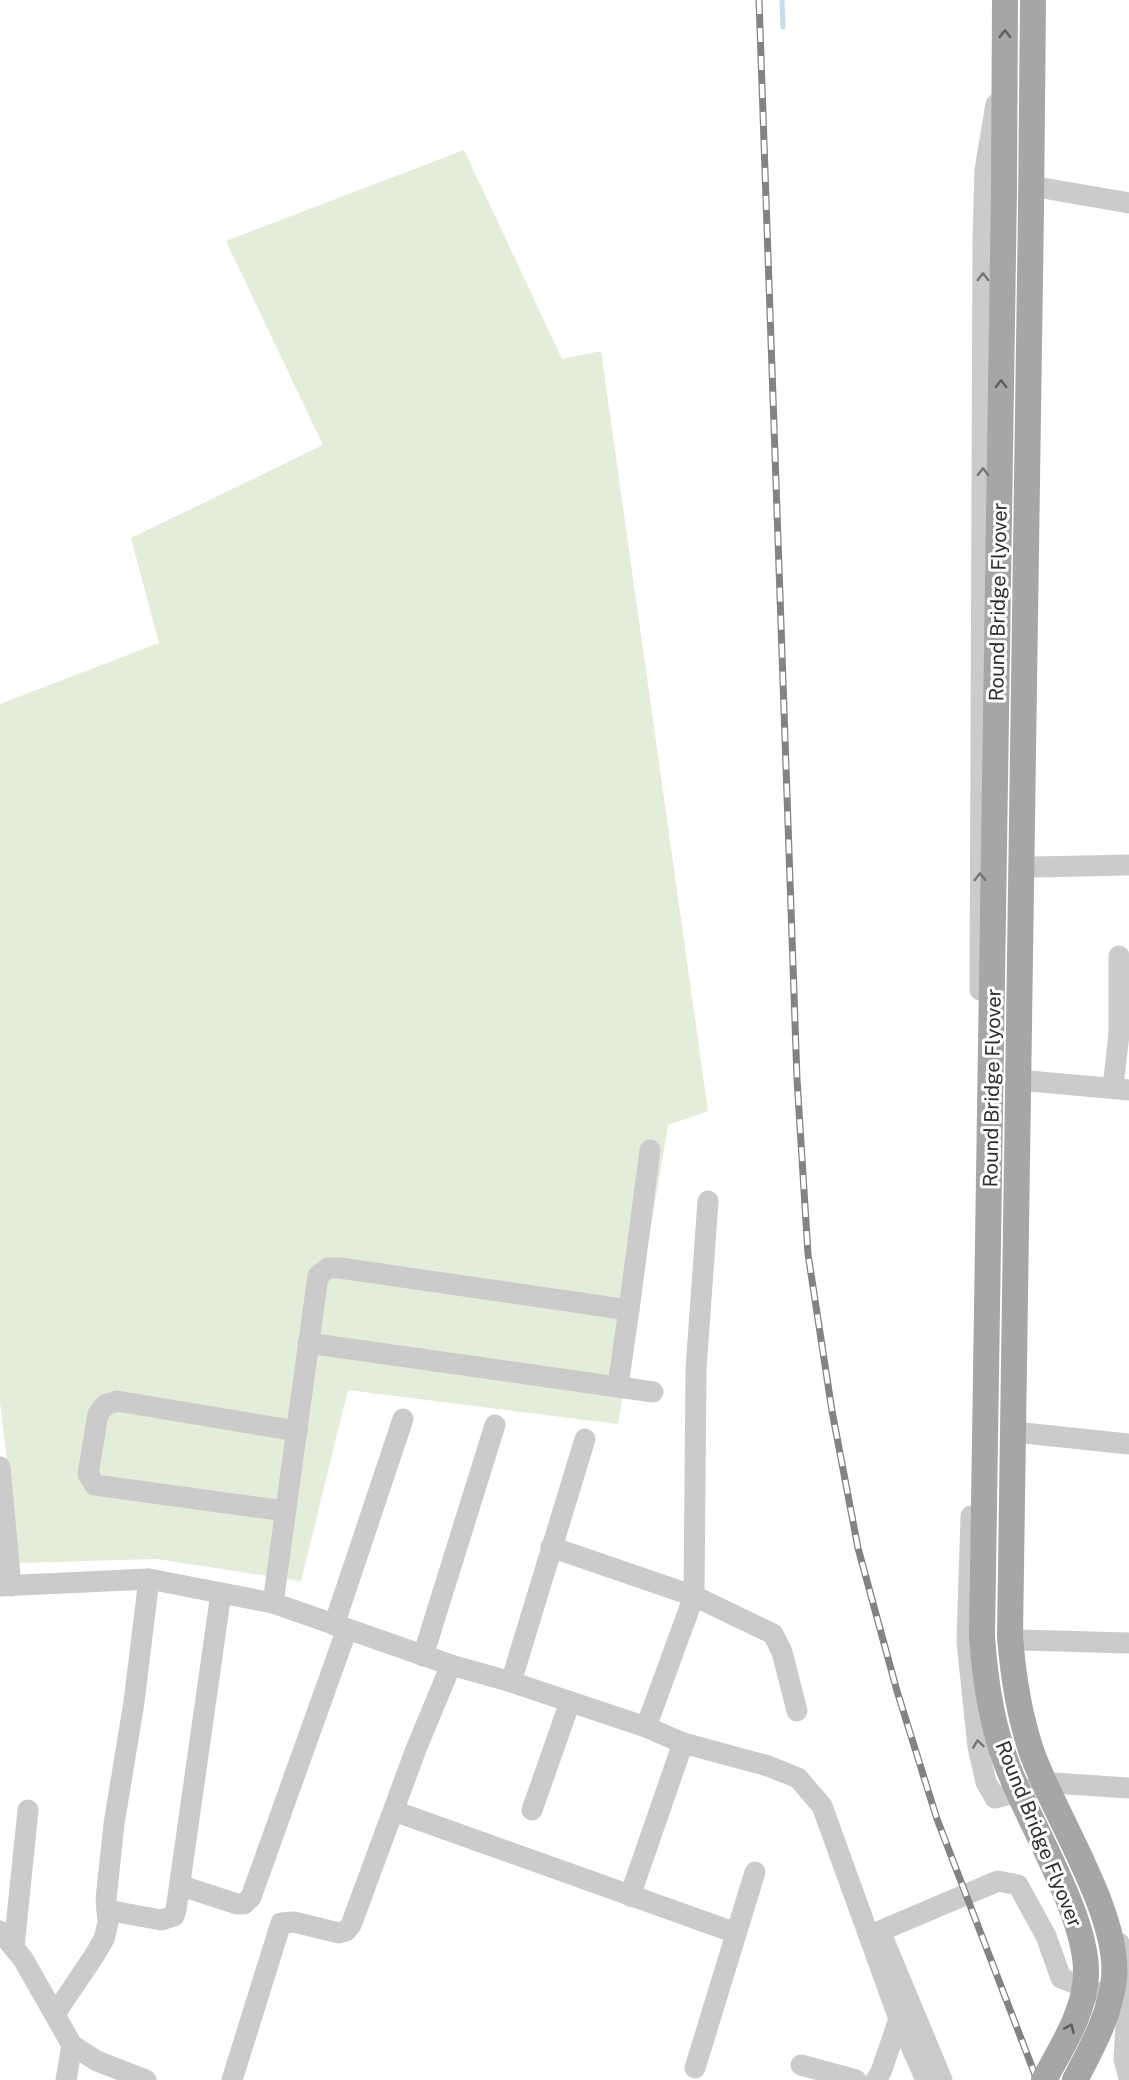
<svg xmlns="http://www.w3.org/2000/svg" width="1129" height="2080" font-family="'Public Sans',sans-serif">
	<rect width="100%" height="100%" fill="#fff"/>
	<polygon fill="#e4ecda" points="464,150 562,359 601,351 708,1111 668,1125 618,1424 348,1390 301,1581 157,1559 19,1563 0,1402 0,704 159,643 131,538 323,445 226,241"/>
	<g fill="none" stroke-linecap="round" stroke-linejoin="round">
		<polyline stroke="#c6dded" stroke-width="5" points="782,0 783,27"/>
		<g stroke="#cbcbcb" stroke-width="21">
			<polyline points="1031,186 1129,203"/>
			<polyline points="1033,867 1129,865"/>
			<polyline points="1119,956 1119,1034"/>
			<polyline points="980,990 983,240 985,170 996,104"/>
			<polyline points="1030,1081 1129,1090"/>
			<polyline points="1113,1087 1119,1034 1127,1025"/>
			<polyline points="308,1343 653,1392"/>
			<polyline points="618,1385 629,1310"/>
			<polyline points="1024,1433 1129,1444"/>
			<polyline points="0,1467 11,1586"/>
			<polyline points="285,1511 95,1485 88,1474 98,1414 105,1405 117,1401 297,1431"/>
			<polyline points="971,1516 967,1642 978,1747 986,1782 995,1798 1053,1783 1129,1788"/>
			<polyline points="551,1547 694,1596 773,1634 782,1652 797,1711"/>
			<polyline points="0,1586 149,1579 273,1603 451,1665 511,1682 646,1727 683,1743 768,1766 798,1778 822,1806 899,2019 926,2080"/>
			<polyline points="273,1603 318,1276 328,1268 340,1268 629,1310 650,1150"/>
			<polyline points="334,1625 403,1419"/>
			<polyline points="1020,1640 1129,1643"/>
			<polyline points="423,1656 495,1425"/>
			<polyline points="511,1682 585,1439"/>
			<polyline points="646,1727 694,1596 696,1369 708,1201"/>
			<polyline points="532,1810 570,1702"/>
			<polyline points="394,1811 736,1933"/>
			<polyline points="182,1886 237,1904 244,1904 251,1897 347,1629"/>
			<polyline points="630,1896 683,1743"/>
			<polyline points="107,1910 161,1920 174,1916 176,1910 221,1593"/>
			<polyline points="0,1931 23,1959 72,2045 66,2080"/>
			<polyline points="1119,1943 1128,1989 1124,2059 1129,2078"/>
			<polyline points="14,1947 28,1810"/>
			<polyline points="55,2014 94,1956 104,1939 108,1923 106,1899 114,1824 134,1702 149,1579"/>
			<polyline points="72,2045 97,2061 146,2080"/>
			<polyline points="801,2065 856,2080"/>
			<polyline points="695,2068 755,1872"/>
			<polyline points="232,2080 281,1923 294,1922 339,1933 346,1931 351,1925 416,1749 451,1665"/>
			<polyline points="876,2080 881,2072 899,2019"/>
			<polyline points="942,2080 880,1931 998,1881 1018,1885 1046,1936 1061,1978 1099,1993"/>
		</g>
		<g stroke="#a6a6a6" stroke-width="26">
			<polyline points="1004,189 1005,0"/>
			<polyline points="1031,210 1033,0"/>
		</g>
		<g stroke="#838383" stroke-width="7">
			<polyline id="rail" points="759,0 797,1079 808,1254 832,1411 858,1548 897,1691 937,1819 1037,2080"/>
		</g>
		<use href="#rail" stroke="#fff" stroke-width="4.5" stroke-dasharray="14" stroke-linecap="butt"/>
		<g stroke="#a6a6a6" stroke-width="26">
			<path d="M1004,189L982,1637C985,1679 991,1722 1006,1762C1027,1821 1088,1915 1086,1975C1085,2012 1061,2048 1044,2080"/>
			<path d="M1031,210L1010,1636C1013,1676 1019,1715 1032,1753C1054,1815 1120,1914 1114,1978C1110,2016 1092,2047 1075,2080"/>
		</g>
	</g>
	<defs><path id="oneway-chevron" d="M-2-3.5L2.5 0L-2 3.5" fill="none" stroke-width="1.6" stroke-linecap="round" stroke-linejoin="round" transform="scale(1.5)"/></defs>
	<g stroke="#5e5e5e">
		<use href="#oneway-chevron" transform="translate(1005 34) rotate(-90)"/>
		<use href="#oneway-chevron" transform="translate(1001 384) rotate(-89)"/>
		<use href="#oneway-chevron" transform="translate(1070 2028) rotate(-66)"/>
	</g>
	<g stroke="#757575">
		<use href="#oneway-chevron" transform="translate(983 277) rotate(-90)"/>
		<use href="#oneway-chevron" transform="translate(983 472) rotate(-89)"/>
		<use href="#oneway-chevron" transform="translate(980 877) rotate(-90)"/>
		<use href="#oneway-chevron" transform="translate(978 1744) rotate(-98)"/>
	</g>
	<g text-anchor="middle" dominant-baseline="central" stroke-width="6" stroke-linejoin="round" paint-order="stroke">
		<g font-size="20" fill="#2e2e2e" stroke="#fff">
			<text transform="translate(998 602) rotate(-89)">Round Bridge Flyover</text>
			<text transform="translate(992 1088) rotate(-89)">Round Bridge Flyover</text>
			<text transform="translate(1039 1834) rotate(68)">Round Bridge Flyover</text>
		</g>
	</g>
</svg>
